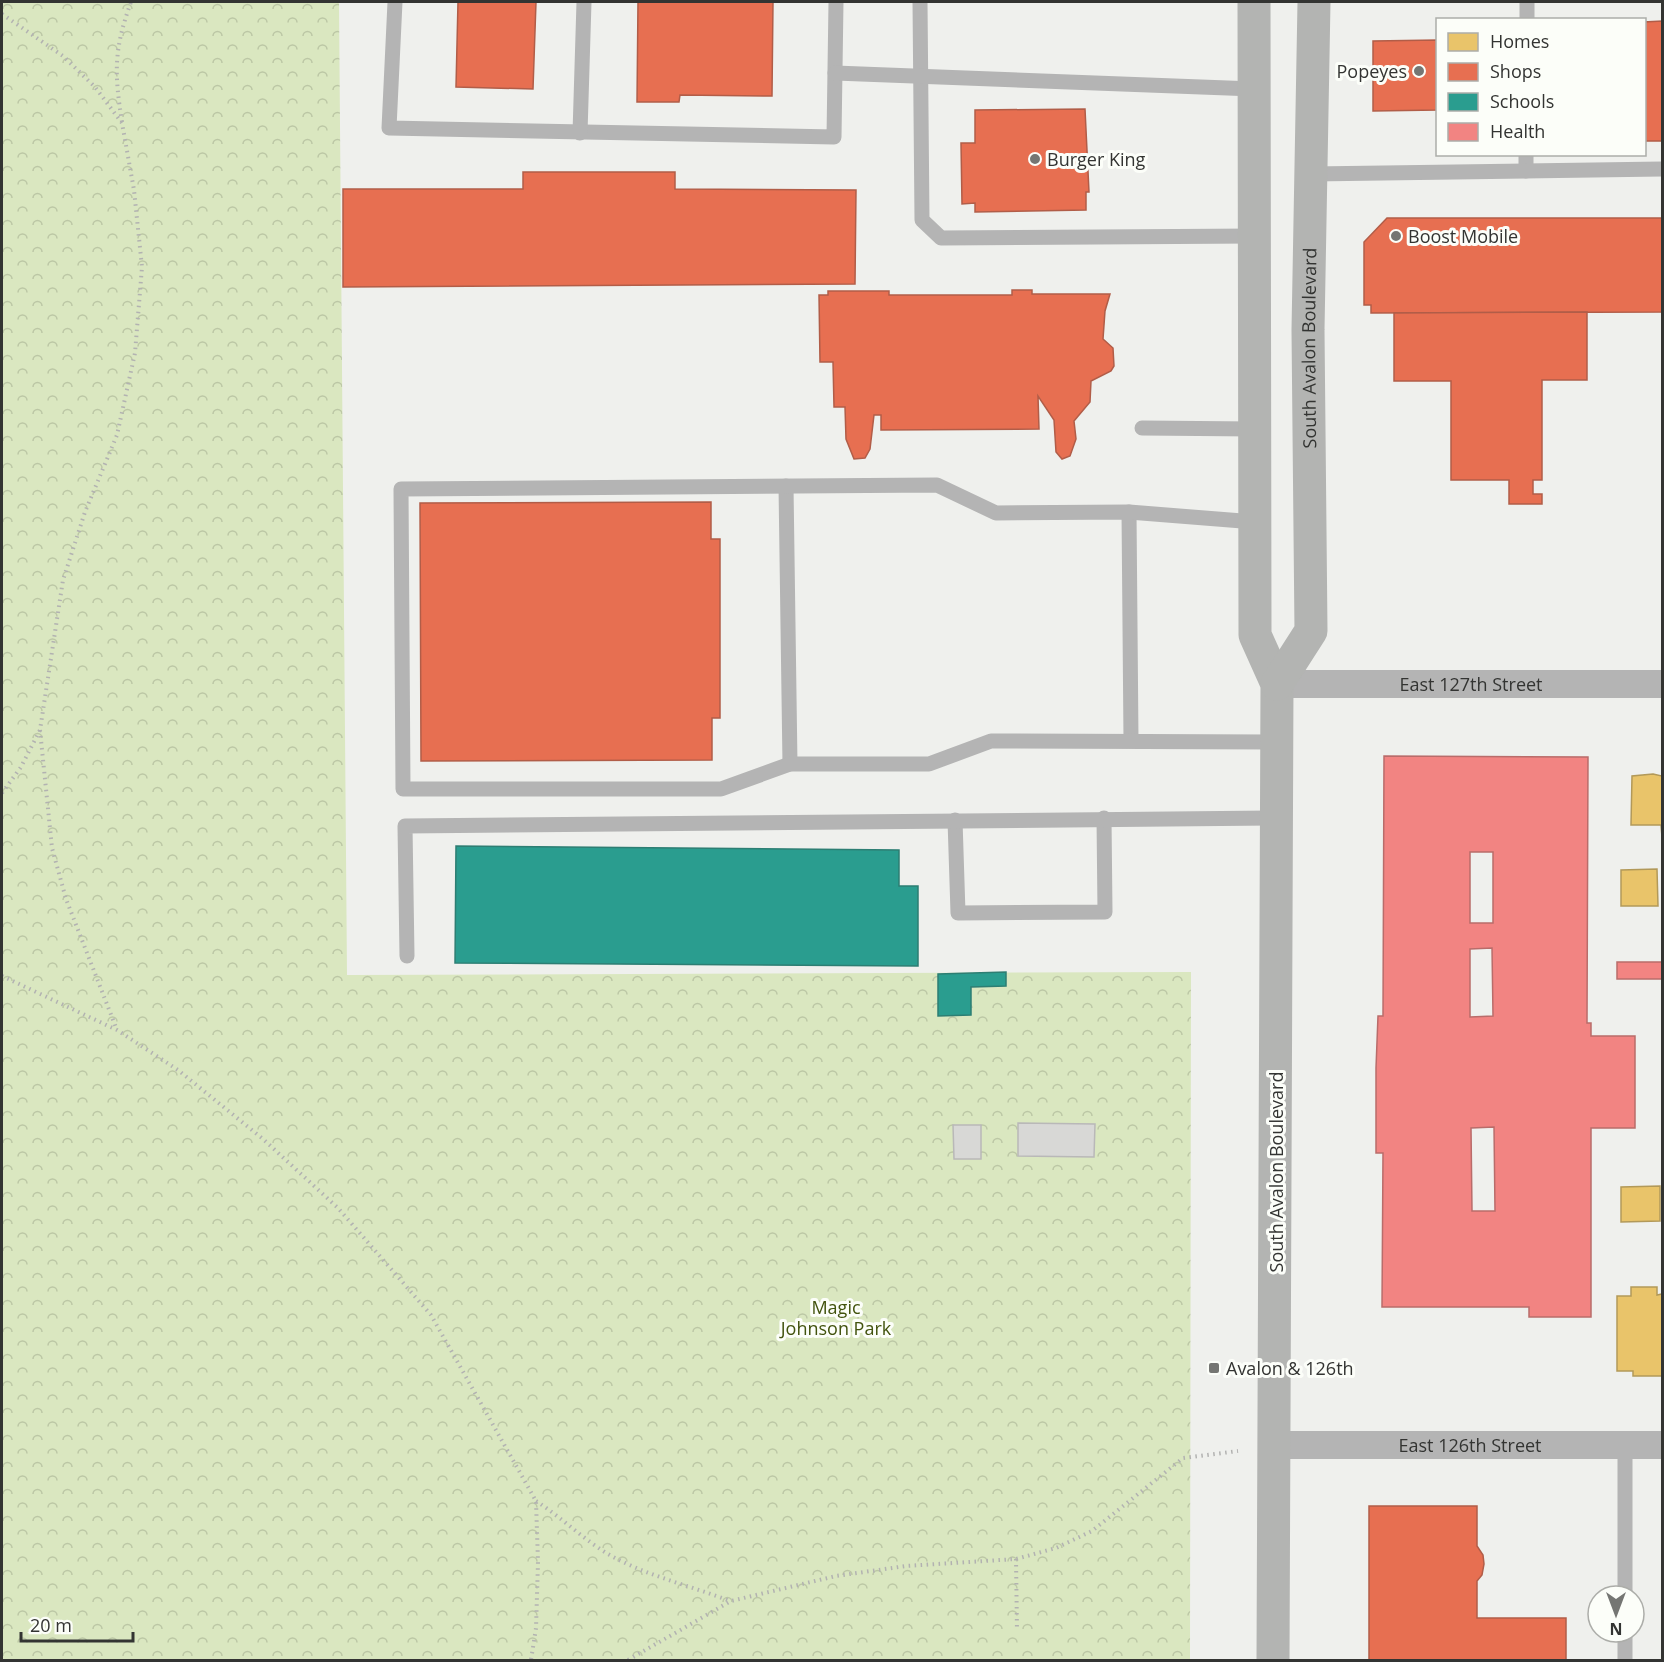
<svg xmlns="http://www.w3.org/2000/svg" width="1664" height="1662" font-family="'Open Sans',sans-serif">
	<defs>
		<pattern id="park-crowns" width="20" height="18" patternUnits="userSpaceOnUse" patternTransform="scale(1.5)"><rect width="20" height="18" fill="#dae7c0"/><path d="M2 6a3 3 0 1 1 6 0M12 15a3 3 0 1 1 6 0" fill="none" stroke="#bcc7a5"/></pattern>
	</defs>
	<rect width="100%" height="100%" fill="#eff0ed"/>
	<polygon fill="url(#park-crowns)" points="2,2 339,2 347,975 1191,972 1190,1660 2,1660"/>
	<g fill="#e9c46a" stroke="#b29959" stroke-width="1.5">
		<polygon points="1653,774 1662,776 1662,837 1661,825 1631,825 1632,776"/>
		<polygon points="1657,869 1658,906 1621,906 1621,870"/>
		<polygon points="1660,1186 1660,1221 1621,1222 1621,1187"/>
		<polygon points="1631,1287 1657,1287 1657,1295 1662,1294 1662,1376 1633,1376 1633,1371 1617,1371 1617,1296 1631,1296"/>
	</g>
	<g fill="#e76f51" stroke="#b15d48" stroke-width="1.5">
		<polygon points="458,2 536,2 533,89 456,87"/>
		<polygon points="638,2 773,2 772,96 680,95 679,102 637,102"/>
		<polygon points="1662,21 1662,141 1644,141 1644,22"/>
		<polygon points="1438,40 1438,110 1373,111 1373,41"/>
		<polygon points="1085,109 1089,192 1086,192 1086,210 975,212 975,203 962,204 961,143 975,143 975,110"/>
		<polygon points="523,172 675,172 675,189 856,190 855,284 343,287 343,189 523,189"/>
		<polygon points="1387,218 1662,218 1662,312 1371,313 1371,305 1364,305 1364,242"/>
		<polygon points="1012,290 1032,290 1032,294 1110,294 1105,311 1103,339 1113,348 1114,366 1111,371 1091,381 1090,402 1074,421 1076,439 1070,456 1062,459 1056,452 1054,420 1038,396 1039,429 881,430 881,415 874,415 870,449 865,458 854,459 846,439 845,407 834,407 833,362 820,362 819,295 828,295 828,291 889,291 889,295 1012,295"/>
		<polygon points="1587,312 1587,380 1542,380 1542,480 1533,480 1533,494 1542,494 1542,504 1509,504 1509,480 1451,480 1451,381 1394,381 1394,313"/>
		<polygon points="711,502 711,539 720,539 720,718 712,718 712,760 421,761 420,503"/>
		<polygon points="1369,1506 1477,1506 1477,1546 1483,1555 1484,1564 1482,1575 1477,1581 1477,1618 1566,1618 1566,1660 1369,1660"/>
	</g>
	<g fill="#2a9d8f" stroke="#2d7e73" stroke-width="1.5">
		<polygon points="456,846 899,850 899,886 918,886 918,966 455,963"/>
		<polygon points="1006,972 1006,986 971,987 971,1015 938,1016 938,974"/>
	</g>
	<g fill="#f28482" stroke="#b96c6a" stroke-width="1.5" fill-rule="evenodd">
		<path d="M1384,756L1588,757L1587,1023H1591V1036H1635V1128H1591V1317H1529V1307H1382L1383,1153H1376V1068L1378,1016H1383ZM1470,852H1493V923H1470ZM1492,948L1493,1016L1470,1017V949ZM1494,1127L1495,1211H1472L1471,1128Z"/>
		<rect x="1617" y="962" width="45" height="17"/>
	</g>
	<g fill="#d8d8d6" stroke="#b9b8b8" stroke-width="1.5">
		<polygon points="1018,1123 1095,1124 1094,1157 1018,1156"/>
		<polygon points="953,1125 981,1125 981,1159 954,1159"/>
	</g>
	<g fill="none" stroke-linecap="round" stroke-linejoin="round">
		<g stroke="#b2b2b1" stroke-width="4" stroke-dasharray="1.5 4.5" stroke-linecap="butt">
			<polyline points="2,14 63,56 95,87 122,123 134,190 142,267 135,353 117,435 85,512 63,580 40,730 52,848 66,899 117,1030"/>
			<path d="M122,122C114,72 114,49 131,2"/>
			<polyline points="2,793 21,767 40,730"/>
			<polyline points="2,976 117,1030 178,1070 263,1139 338,1208 431,1315 536,1501 538,1562 536,1628 531,1660"/>
			<path d="M536,1501C561,1517 583,1539 608,1554C646,1576 689,1585 730,1601"/>
			<polyline points="1016,1559 1017,1631"/>
			<polyline points="628,1660 731,1601 836,1576 906,1566 1016,1559 1056,1548 1092,1531 1183,1458 1238,1451"/>
		</g>
		<g stroke="#b4b4b4" stroke-width="15">
			<polyline points="395,2 389,128 834,137 836,2"/>
			<polyline points="920,2 922,220 941,238 1255,236"/>
			<polyline points="1527,20 1527,2"/>
			<polyline points="835,73 1254,89"/>
			<polyline points="580,133 584,2"/>
			<polyline points="1526,171 1526,154"/>
			<polyline points="1312,174 1662,169"/>
			<polyline points="1142,428 1254,429"/>
			<polyline points="786,486 790,764"/>
			<polyline points="1129,512 1131,740"/>
			<polyline points="1255,522 1129,512 996,513 937,485 401,489 403,789 721,789 790,764 929,764 991,741 1277,742"/>
			<polyline points="955,820 958,913 1105,912 1104,818"/>
			<polyline points="407,956 405,826 1277,818"/>
			<polyline points="1625,1445 1625,1596"/>
			<polyline points="1625,1632 1625,1660"/>
		</g>
		<g stroke="#b4b4b4" stroke-width="28">
			<path id="s1" d="M1277,684H1662"/>
			<path id="s2" d="M1276,1445H1662"/>
		</g>
		<g stroke="#b3b4b2" stroke-width="33">
			<polyline points="1254,2 1255,635 1277,684 1273,1660"/>
			<path id="s3" d="M1277,684L1311,631L1308,330L1314,2"/>
		</g>
	</g>
	<g fill="#757673" stroke="#fcfef9" stroke-width="2">
		<circle cx="1419" cy="71" r="6"/>
		<circle cx="1035" cy="159" r="6"/>
		<circle cx="1396" cy="236" r="6"/>
		<rect x="1208" y="1362" width="12" height="12" rx="3"/>
	</g>
	<g text-anchor="middle" dominant-baseline="central" stroke-width="6" stroke-linejoin="round" paint-order="stroke">
		<g font-size="18" fill="#333432" stroke="#fcfef9" text-anchor="start">
			<text x="1407" y="71" text-anchor="end">Popeyes</text>
			<text x="1047" y="159">Burger King</text>
			<text x="1408" y="236">Boost Mobile</text>
			<text x="1226" y="1368">Avalon &amp; 126th</text>
		</g>
		<g font-size="18" fill="#333432" stroke="#fcfef9">
			<text stroke="none"><textPath href="#s3" startOffset="346">South Avalon Boulevard</textPath></text>
			<text stroke="none"><textPath href="#s1" startOffset="194">East 127th Street</textPath></text>
			<text transform="translate(1276 1172) rotate(-90)">South Avalon Boulevard</text>
			<text stroke="none"><textPath href="#s2" startOffset="194">East 126th Street</textPath></text>
		</g>
		<g font-size="18" fill="#42530e" stroke="#fcfef9">
			<text x="836" y="1307">Magic<tspan x="836" dy="21">Johnson Park</tspan></text>
		</g>
	</g>
	<rect width="1664" height="1662" fill="none" stroke="#333432" stroke-width="6"/>
	<rect x="1436" y="18" width="210" height="138" fill="#fcfef9" stroke="#acada9" stroke-width="1.5"/>
	<rect x="1448" y="33" width="30" height="18" fill="#e9c46a" stroke="#acada9" stroke-width="1.5"/>
	<text x="1490" y="48" font-size="18" fill="#333432">Homes</text>
	<rect x="1448" y="63" width="30" height="18" fill="#e76f51" stroke="#acada9" stroke-width="1.5"/>
	<text x="1490" y="78" font-size="18" fill="#333432">Shops</text>
	<rect x="1448" y="93" width="30" height="18" fill="#2a9d8f" stroke="#acada9" stroke-width="1.5"/>
	<text x="1490" y="108" font-size="18" fill="#333432">Schools</text>
	<rect x="1448" y="123" width="30" height="18" fill="#f28482" stroke="#acada9" stroke-width="1.5"/>
	<text x="1490" y="138" font-size="18" fill="#333432">Health</text>
	<g transform="translate(1616 1614) rotate(180)"><circle r="28" fill="#fcfef9" stroke="#acada9" stroke-width="1.5"/>
	<path d="M0-4.5L10 22L0 15L-10 22Z" fill="#757673"/>
	<text y="-9" font-size="16" font-weight="bold" text-anchor="middle" fill="#333432">N</text>
	</g>
	<path d="M21 1632v9h112v-9" fill="none" stroke="#333432" stroke-width="3"/>
	<text x="30" y="1632" font-size="18" fill="#333432" stroke="#fcfef9" stroke-width="4.5" paint-order="stroke">20 m</text>
</svg>
